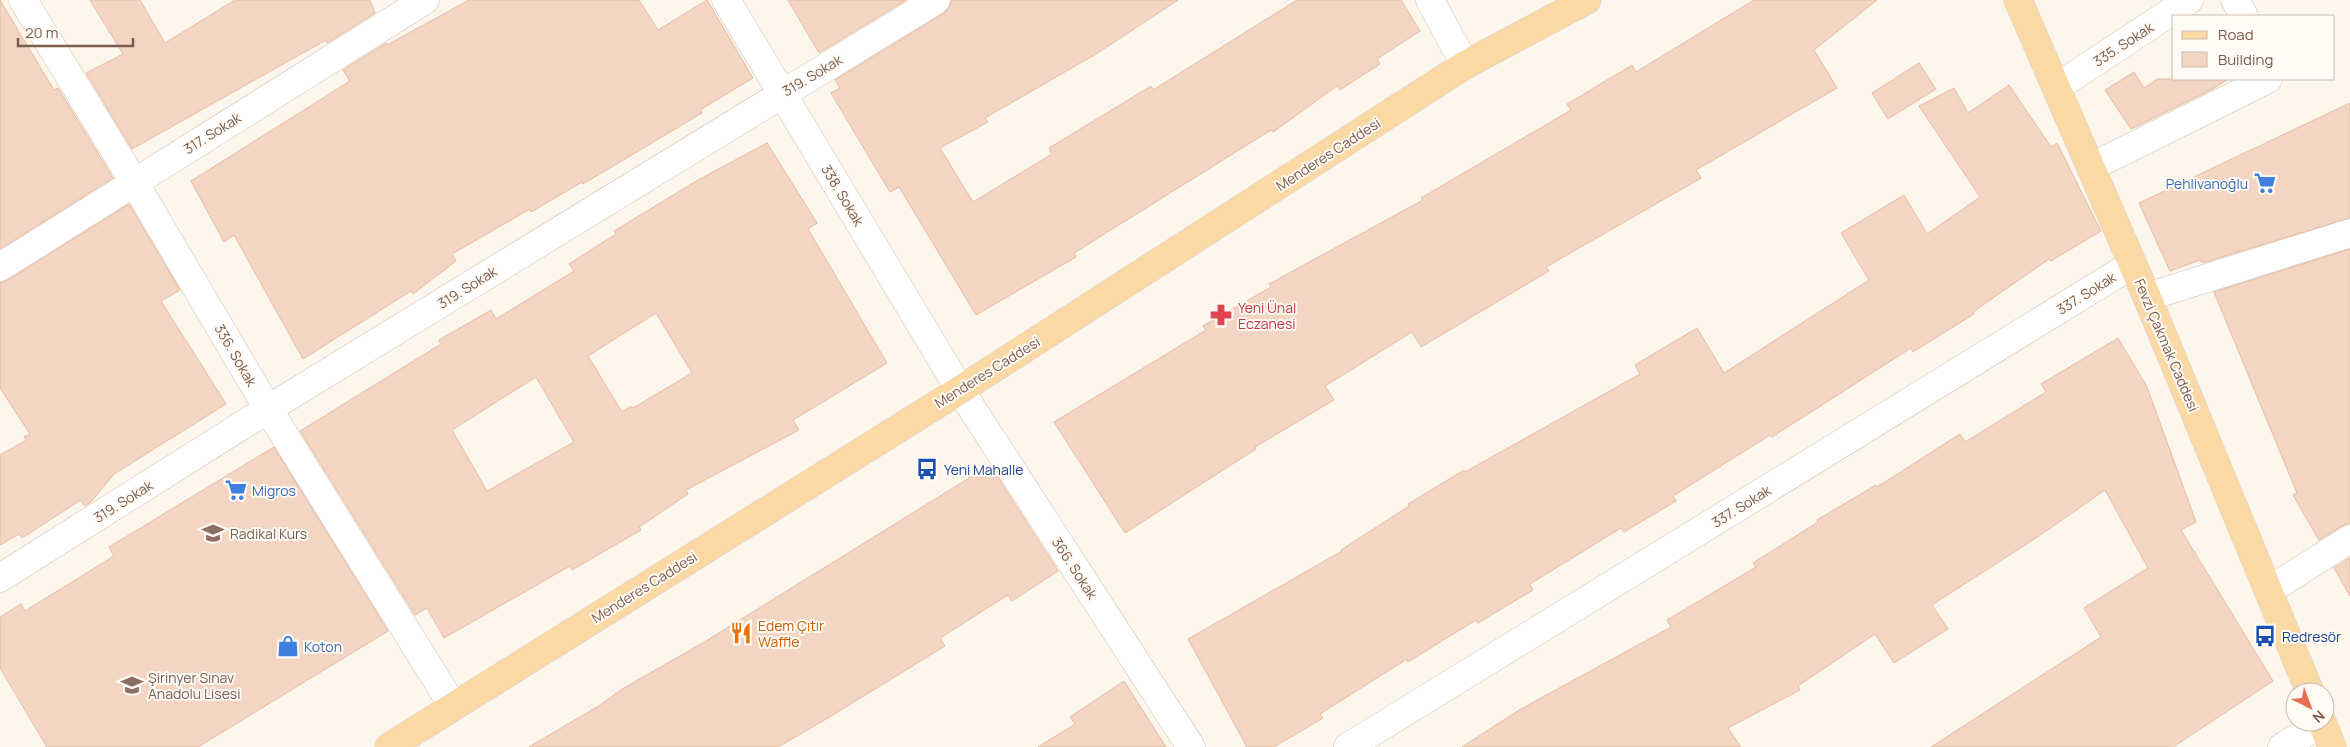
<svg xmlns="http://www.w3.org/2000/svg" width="2350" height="747" font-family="Manrope,sans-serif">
	<rect width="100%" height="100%" fill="#fdf6ec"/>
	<g fill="#f3d5c3" stroke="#e6bba3" fill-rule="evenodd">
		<polygon points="0,0 54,90 58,88 113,178 0,249"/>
		<polygon points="90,0 140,0 165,43 235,0 370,0 375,13 327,43 326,40 132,149 86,73 123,54"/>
		<polygon points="469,0 639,0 658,30 707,0 753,78 700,110 702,113 583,184 582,182 531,212 530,209 452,254 456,261 413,294 411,291 303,359 234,235 224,242 191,181 350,81 343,70 386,43 387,45"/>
		<polygon points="788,0 906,0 819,53"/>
		<polygon points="952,0 1178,0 1096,54 985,118 988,122 940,148 973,202 1052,154 1049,148 1151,86 1153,90 1297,0 1401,0 1420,31 1377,59 1380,64 1340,90 1337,86 1273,132 1271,130 1074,253 1076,257 976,315 899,187 890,192 831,93 840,88 835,80 944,13 949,8"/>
		<polygon points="1754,0 1877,0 1814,50 1837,88 1696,170 1701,178 1546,267 1549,271 1421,347 1412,332 1325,386 1334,400 1255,447 1256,449 1125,533 1054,422 1206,330 1203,326 1271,287 1269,284 1423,200 1421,198 1571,110 1567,104 1632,65 1636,72"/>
		<polygon points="1919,63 1936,89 1888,119 1872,93"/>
		<polygon points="2134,72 2144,88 2157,79 2228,79 2213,89 2131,129 2105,90"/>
		<polygon points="2009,85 2051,147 2057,143 2101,231 2051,261 2049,259 1973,312 1974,314 1913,352 1911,348 1772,437 1770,435 1673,496 1676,501 1624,532 1621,528 1530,584 1533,590 1478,623 1476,620 1408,662 1407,659 1320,714 1323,718 1274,747 1247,747 1188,639 1342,551 1341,550 1409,506 1408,504 1464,470 1465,472 1640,374 1635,365 1697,328 1724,373 1869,280 1841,233 1904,195 1927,234 1980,197 1919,106 1954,88 1968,113"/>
		<polygon points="2350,103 2350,218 2202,263 2200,260 2170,271 2139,203"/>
		<path d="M767,143L817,223L808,229L887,363L793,420L799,430L686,490L688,494L639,527L641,530L572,570L570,566L444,638L427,608L415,615L300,431L441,344L439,340L491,310L496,319L574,271L569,264L616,234L614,231L698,180ZM656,313L692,373L633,408L631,406L622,412L588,356ZM536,377L574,442L487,491L452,430Z"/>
		<polygon points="129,204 180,290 161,301 226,404 114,474 91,502 84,506 81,500 22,538 19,534 0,545 0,455 26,440 24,437 30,434 0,388 0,283 8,280"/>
		<polygon points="2350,249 2350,523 2342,526 2319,540 2293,495 2297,493 2214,292"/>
		<polygon points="2118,338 2147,387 2196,522 2181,530 2273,681 2173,747 1931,747 2101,637 2084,608 2148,568 2105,490 2036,538 1932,605 1948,629 1894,663 1875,634 1798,686 1800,690 1728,728 1741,747 1462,747 1519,710 1671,627 1667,620 1756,567 1753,563 1818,522 1817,520 1876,485 1877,487 1960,434 1965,442 2046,392 2041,384"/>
		<polygon points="274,447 388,631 198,747 47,747 0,668 0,617 21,604 25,611 114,556 109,547"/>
		<polygon points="990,465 1058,571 1012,601 1008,595 940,638 945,646 828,718 778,747 529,747 600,705 622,689 706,641"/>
		<polygon points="2350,558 2350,596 2334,568"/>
		<polygon points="1124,681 1166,747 1038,747 1075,724 1070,717"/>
	</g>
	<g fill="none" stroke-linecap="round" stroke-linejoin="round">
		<g stroke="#d1beb0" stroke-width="29">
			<g id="minor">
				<polyline points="23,0 134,182 268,409 453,706"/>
				<polyline points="726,0 960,390 1191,747"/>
				<polyline points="1430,0 1465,65"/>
				<polyline points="2235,0 2244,16"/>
				<polyline points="2057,87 2189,0"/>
				<polyline points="2091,167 2268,79"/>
				<polyline points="0,267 425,0"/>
				<polyline points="2147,297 2350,233"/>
				<polyline points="0,578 268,409 936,0"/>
				<polyline points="2268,591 2350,539"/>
				<polyline points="1348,747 2133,264"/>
				<polyline points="2282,747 2322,723"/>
			</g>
		</g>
		<g stroke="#dad1cd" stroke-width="29">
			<g id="major">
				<polyline points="2018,0 2147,297 2310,692"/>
				<polyline points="2322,722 2332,747"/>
				<polyline points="389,747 960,390 1465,65 1587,0"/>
			</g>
		</g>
		<use href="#minor" stroke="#fff" stroke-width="28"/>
		<use href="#major" stroke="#fbd9a5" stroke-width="28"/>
	</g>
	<defs>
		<g id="supermarket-bare" transform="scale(1.725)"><path d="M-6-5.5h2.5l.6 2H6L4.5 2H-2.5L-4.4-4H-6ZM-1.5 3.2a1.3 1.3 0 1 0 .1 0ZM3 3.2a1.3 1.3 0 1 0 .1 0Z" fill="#3f7fe0" stroke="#fffaf3" stroke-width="2.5" paint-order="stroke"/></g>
		<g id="pharmacy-bare" transform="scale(1.725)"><path d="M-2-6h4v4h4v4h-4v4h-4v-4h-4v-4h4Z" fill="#e0444e" stroke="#fffaf3" stroke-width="2.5" paint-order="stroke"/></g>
		<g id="bus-bare" transform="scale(1.725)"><path d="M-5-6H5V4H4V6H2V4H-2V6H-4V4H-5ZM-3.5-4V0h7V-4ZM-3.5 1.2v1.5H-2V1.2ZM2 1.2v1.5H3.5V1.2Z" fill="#1a4fb4" stroke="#fffaf3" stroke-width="2.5" paint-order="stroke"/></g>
		<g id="school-bare" transform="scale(1.725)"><path d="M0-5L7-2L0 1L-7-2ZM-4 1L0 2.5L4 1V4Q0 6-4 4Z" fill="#8d6e63" stroke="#fffaf3" stroke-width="2.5" paint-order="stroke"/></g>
		<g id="restaurant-bare" transform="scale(1.725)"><path d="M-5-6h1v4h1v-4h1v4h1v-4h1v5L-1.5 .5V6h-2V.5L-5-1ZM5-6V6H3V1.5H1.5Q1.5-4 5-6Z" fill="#e8710a" stroke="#fffaf3" stroke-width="2.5" paint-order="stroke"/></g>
		<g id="shop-bare" transform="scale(1.725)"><path d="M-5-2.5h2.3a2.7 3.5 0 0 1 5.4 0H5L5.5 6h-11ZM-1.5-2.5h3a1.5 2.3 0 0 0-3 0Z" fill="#3f7fe0" stroke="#fffaf3" stroke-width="2.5" paint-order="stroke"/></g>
	</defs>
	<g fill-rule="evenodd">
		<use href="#supermarket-bare" x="2265" y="183"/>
		<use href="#pharmacy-bare" x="1221" y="315"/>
		<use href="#bus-bare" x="927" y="469"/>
		<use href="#supermarket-bare" x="236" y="490"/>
		<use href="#school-bare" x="213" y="533"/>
		<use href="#restaurant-bare" x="741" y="633"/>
		<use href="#bus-bare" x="2265" y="636"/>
		<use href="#shop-bare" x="288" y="646"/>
		<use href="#school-bare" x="132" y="685"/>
	</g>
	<g text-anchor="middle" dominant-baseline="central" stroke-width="4" stroke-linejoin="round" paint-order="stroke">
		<g font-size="14" fill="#7a5c4d" stroke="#fffaf3">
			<text transform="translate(2123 44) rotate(-33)">335. Sokak</text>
			<text transform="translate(812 75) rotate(-31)">319. Sokak</text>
			<text transform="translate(212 133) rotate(-32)">317. Sokak</text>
			<text transform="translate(1328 154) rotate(-33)">Menderes Caddesi</text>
			<text transform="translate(843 195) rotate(59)">338. Sokak</text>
			<text transform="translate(467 287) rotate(-32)">319. Sokak</text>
			<text transform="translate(2086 293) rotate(-32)">337. Sokak</text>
			<text transform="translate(2167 345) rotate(67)">Fevzi Çakmak Caddesi</text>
			<text transform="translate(236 355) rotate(60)">336. Sokak</text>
			<text transform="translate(987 372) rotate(-32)">Menderes Caddesi</text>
			<text transform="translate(123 501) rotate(-32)">319. Sokak</text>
			<text transform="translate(1741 506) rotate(-32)">337. Sokak</text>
			<text transform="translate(1075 568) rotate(57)">366. Sokak</text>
			<text transform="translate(644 587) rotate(-32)">Menderes Caddesi</text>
		</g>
		<g font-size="14" fill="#366cbe" stroke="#fffaf3" text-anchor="start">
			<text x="2248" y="183" text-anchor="end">Pehlivanoğlu</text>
			<text x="252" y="490">Migros</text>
			<text x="304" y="646">Koton</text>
		</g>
		<g font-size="14" fill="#be3a42" stroke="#fffaf3" text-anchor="start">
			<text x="1238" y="307">Yeni Ünal<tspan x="1238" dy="16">Eczanesi</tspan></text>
		</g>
		<g font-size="14" fill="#164399" stroke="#fffaf3" text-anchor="start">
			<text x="944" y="469">Yeni Mahalle</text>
			<text x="2282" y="636">Redresör</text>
		</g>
		<g font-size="14" fill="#785e54" stroke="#fffaf3" text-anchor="start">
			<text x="230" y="533">Radikal Kurs</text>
			<text x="148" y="677">Şirinyer Sınav<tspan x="148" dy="16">Anadolu Lisesi</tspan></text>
		</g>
		<g font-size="14" fill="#c56008" stroke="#fffaf3" text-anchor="start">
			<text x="758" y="625">Edem Çıtır<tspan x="758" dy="16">Waffle</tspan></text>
		</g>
	</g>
	<rect x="2172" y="15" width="162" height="65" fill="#fffaf3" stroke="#cabbb1"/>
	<rect x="2182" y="31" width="25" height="8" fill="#fbd9a5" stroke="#cabbb1"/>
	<text x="2218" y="40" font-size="15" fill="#7a5c4d">Road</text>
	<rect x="2182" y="52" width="25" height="15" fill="#f3d5c3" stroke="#cabbb1"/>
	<text x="2218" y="65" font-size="15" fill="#7a5c4d">Building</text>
	<g transform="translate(2310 707) rotate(138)"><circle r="24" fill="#fffaf3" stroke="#cabbb1"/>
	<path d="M0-4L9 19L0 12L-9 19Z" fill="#e76f51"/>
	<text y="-8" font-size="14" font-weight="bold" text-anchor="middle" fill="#7a5c4d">N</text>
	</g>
	<path d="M18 38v8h115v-8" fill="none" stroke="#7a5c4d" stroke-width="2.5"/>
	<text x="25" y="38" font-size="15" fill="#7a5c4d" stroke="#fffaf3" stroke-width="4" paint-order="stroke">20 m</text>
</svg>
